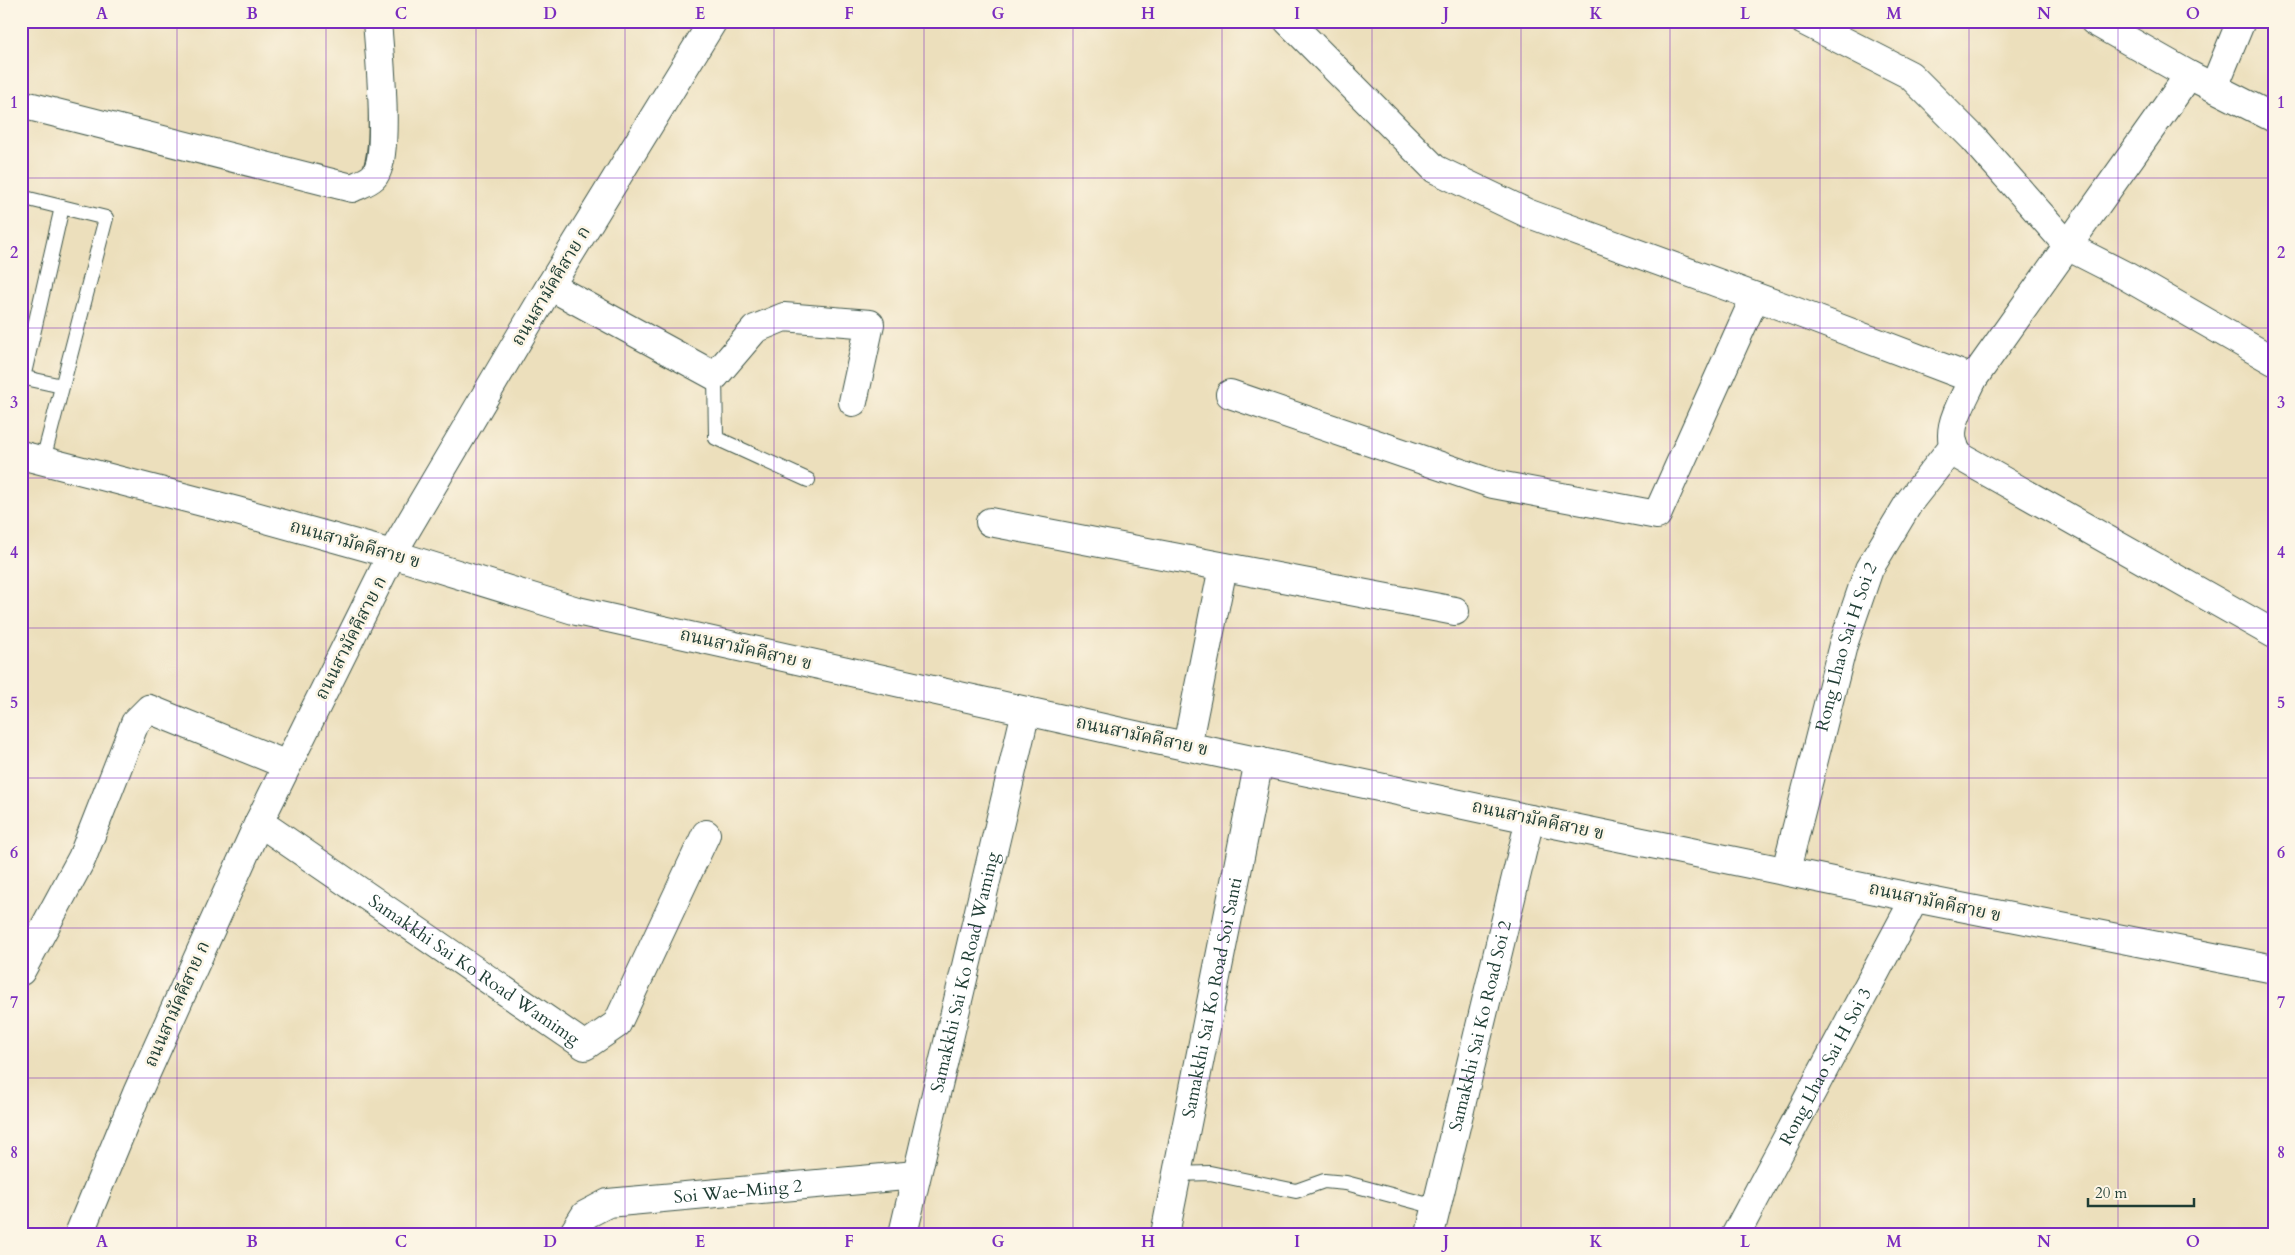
<svg xmlns="http://www.w3.org/2000/svg" width="2295" height="1255" font-family="Cardo,'Noto Serif Thai',serif">
	<rect width="100%" height="100%" fill="#fcf5e5"/>
	<filter id="ink" filterUnits="userSpaceOnUse"><feTurbulence type="fractalNoise" baseFrequency=".02" numOctaves="2"/><feDisplacementMap in="SourceGraphic" scale="10" xChannelSelector="R" yChannelSelector="G"/><feConvolveMatrix kernelMatrix="1 2 1 2 8 2 1 2 1" color-interpolation-filters="sRGB"/></filter>
	<filter id="wash" filterUnits="userSpaceOnUse"><feTurbulence type="fractalNoise" baseFrequency=".0096" numOctaves="4" result="noise"/><feDisplacementMap in="SourceGraphic" scale="20" xChannelSelector="R" yChannelSelector="G"/><feGaussianBlur stdDeviation="1.12" result="paint"/><feColorMatrix in="noise" values="0 0 0 0 0 0 0 0 0 0 0 0 0 0 0 0 0 1.4 0 .05"/><feComposite in="paint" operator="in"/></filter>
	<g filter="url(#wash)">
		<rect width="100%" height="100%" fill="#ecdfbc"/>
	</g>
	<g filter="url(#ink)">
		<g fill="none" stroke-linecap="round" stroke-linejoin="round">
			<g stroke="#3e5548" stroke-width="16">
				<g id="service">
					<polyline points="21,197 106,218 43,460"/>
					<polyline points="715,376 716,438 808,480"/>
					<polyline points="21,377 62,386"/>
					<polyline points="23,378 62,207"/>
					<polyline points="1177,1174 1210,1173 1296,1191 1324,1181 1346,1183 1436,1207"/>
				</g>
			</g>
			<g stroke="#3e5548" stroke-width="30">
				<g id="minor">
					<polyline points="1288,21 1435,169 1527,213 1789,309 1973,379"/>
					<polyline points="1804,21 1910,75 1974,139 2069,247 2126,276 2274,361"/>
					<polyline points="2094,21 2189,75 2274,118"/>
					<path d="M2189,75L1973,379C1963,402 1939,435 1961,457L2274,634"/>
					<polyline points="2214,87 2241,21"/>
					<path d="M21,104L352,188C358,185 368,182 373,177C391,160 379,49 377,21"/>
					<polyline points="550,286 715,376 755,329 784,317 870,324 853,402"/>
					<polyline points="1230,394 1493,484 1657,515 1755,297"/>
					<polyline points="990,522 1455,611"/>
					<polyline points="1187,746 1223,567"/>
					<path id="s1" d="M259,822L585,1046L617,1024L706,834"/>
					<path id="s2" d="M1786,870L1843,645L1869,569L1910,501L1954,445"/>
					<polyline points="21,971 82,858 135,723 149,709 287,765"/>
					<path id="s3" d="M573,1234L585,1215L608,1203L916,1175"/>
					<path id="s4" d="M903,1234L1026,711"/>
					<path id="s5" d="M1165,1234L1259,761"/>
					<path id="s6" d="M1430,1234L1530,819"/>
					<path id="s7" d="M1736,1234L1915,898"/>
				</g>
			</g>
			<g stroke="#3e5548" stroke-width="30">
				<polyline id="tertiary" points="79,1234 137,1093 259,822 392,554 550,286 713,21"/>
			</g>
			<g stroke="#3e5548" stroke-width="30">
				<polyline id="secondary" points="21,455 237,511 392,554 577,611 1157,740 1530,819 1915,898 2274,969"/>
			</g>
			<use href="#service" stroke="#fff" stroke-width="14"/>
			<use href="#minor" stroke="#fff" stroke-width="28"/>
			<use href="#tertiary" stroke="#fff" stroke-width="28"/>
			<use href="#secondary" stroke="#fff" stroke-width="28"/>
		</g>
	</g>
	<path fill="none" stroke="#7b2cbf" stroke-width="1" stroke-opacity="0.55" d="M177,21V1234M326,21V1234M476,21V1234M625,21V1234M774,21V1234M924,21V1234M1073,21V1234M1222,21V1234M1372,21V1234M1521,21V1234M1670,21V1234M1820,21V1234M1969,21V1234M2118,21V1234M21,178H2274M21,328H2274M21,478H2274M21,628H2274M21,778H2274M21,928H2274M21,1078H2274"/>
	<g text-anchor="middle" dominant-baseline="central" stroke-width="5" stroke-linejoin="round" paint-order="stroke">
		<g font-size="18" fill="#1f3d34" stroke="#fcf5e5">
			<text transform="translate(551 286) rotate(-59)">ถนนสามัคคีสาย ก</text>
			<text transform="translate(355 544) rotate(16)">ถนนสามัคคีสาย ข</text>
			<text transform="translate(351 638) rotate(-63)">ถนนสามัคคีสาย ก</text>
			<text stroke="none"><textPath href="#s2" startOffset="231">Rong Lhao Sai H Soi 2</textPath></text>
			<text transform="translate(746 649) rotate(13)">ถนนสามัคคีสาย ข</text>
			<text transform="translate(1142 736) rotate(12)">ถนนสามัคคีสาย ข</text>
			<text transform="translate(1538 820) rotate(12)">ถนนสามัคคีสาย ข</text>
			<text transform="translate(1935 902) rotate(12)">ถนนสามัคคีสาย ข</text>
			<text stroke="none"><textPath href="#s1" startOffset="261">Samakkhi Sai Ko Road Wamimg</textPath></text>
			<text stroke="none"><textPath href="#s4" startOffset="269">Samakkhi Sai Ko Road Waming</textPath></text>
			<text stroke="none"><textPath href="#s5" startOffset="241">Samakkhi Sai Ko Road Soi Santi</textPath></text>
			<text transform="translate(177 1004) rotate(-66)">ถนนสามัคคีสาย ก</text>
			<text stroke="none"><textPath href="#s6" startOffset="214">Samakkhi Sai Ko Road Soi 2</textPath></text>
			<text stroke="none"><textPath href="#s7" startOffset="190">Rong Lhao Sai H Soi 3</textPath></text>
			<text stroke="none"><textPath href="#s3" startOffset="179">Soi Wae-Ming 2</textPath></text>
		</g>
	</g>
	<rect width="2295" height="1255" fill="none" stroke="#fcf5e5" stroke-width="55"/>
	<path d="M2088 1198v8h106v-8" fill="none" stroke="#1f3d34" stroke-width="2.5"/>
	<text x="2095" y="1198" font-size="15" fill="#1f3d34" stroke="#fcf5e5" stroke-width="4" paint-order="stroke">20 m</text>
	<rect x="28" y="28" width="2240" height="1200" fill="none" stroke="#7b2cbf" stroke-width="2"/>
	<g font-size="16" text-anchor="middle" font-weight="bold" fill="#7b2cbf">
		<text x="102" y="19">A</text>
		<text x="252" y="19">B</text>
		<text x="401" y="19">C</text>
		<text x="550" y="19">D</text>
		<text x="700" y="19">E</text>
		<text x="849" y="19">F</text>
		<text x="998" y="19">G</text>
		<text x="1148" y="19">H</text>
		<text x="1297" y="19">I</text>
		<text x="1446" y="19">J</text>
		<text x="1596" y="19">K</text>
		<text x="1745" y="19">L</text>
		<text x="1894" y="19">M</text>
		<text x="2044" y="19">N</text>
		<text x="2193" y="19">O</text>
		<text x="14" y="108">1</text>
		<text x="2281" y="108">1</text>
		<text x="14" y="258">2</text>
		<text x="2281" y="258">2</text>
		<text x="14" y="408">3</text>
		<text x="2281" y="408">3</text>
		<text x="14" y="558">4</text>
		<text x="2281" y="558">4</text>
		<text x="14" y="708">5</text>
		<text x="2281" y="708">5</text>
		<text x="14" y="858">6</text>
		<text x="2281" y="858">6</text>
		<text x="14" y="1008">7</text>
		<text x="2281" y="1008">7</text>
		<text x="14" y="1158">8</text>
		<text x="2281" y="1158">8</text>
		<text x="102" y="1247">A</text>
		<text x="252" y="1247">B</text>
		<text x="401" y="1247">C</text>
		<text x="550" y="1247">D</text>
		<text x="700" y="1247">E</text>
		<text x="849" y="1247">F</text>
		<text x="998" y="1247">G</text>
		<text x="1148" y="1247">H</text>
		<text x="1297" y="1247">I</text>
		<text x="1446" y="1247">J</text>
		<text x="1596" y="1247">K</text>
		<text x="1745" y="1247">L</text>
		<text x="1894" y="1247">M</text>
		<text x="2044" y="1247">N</text>
		<text x="2193" y="1247">O</text>
	</g>
</svg>
